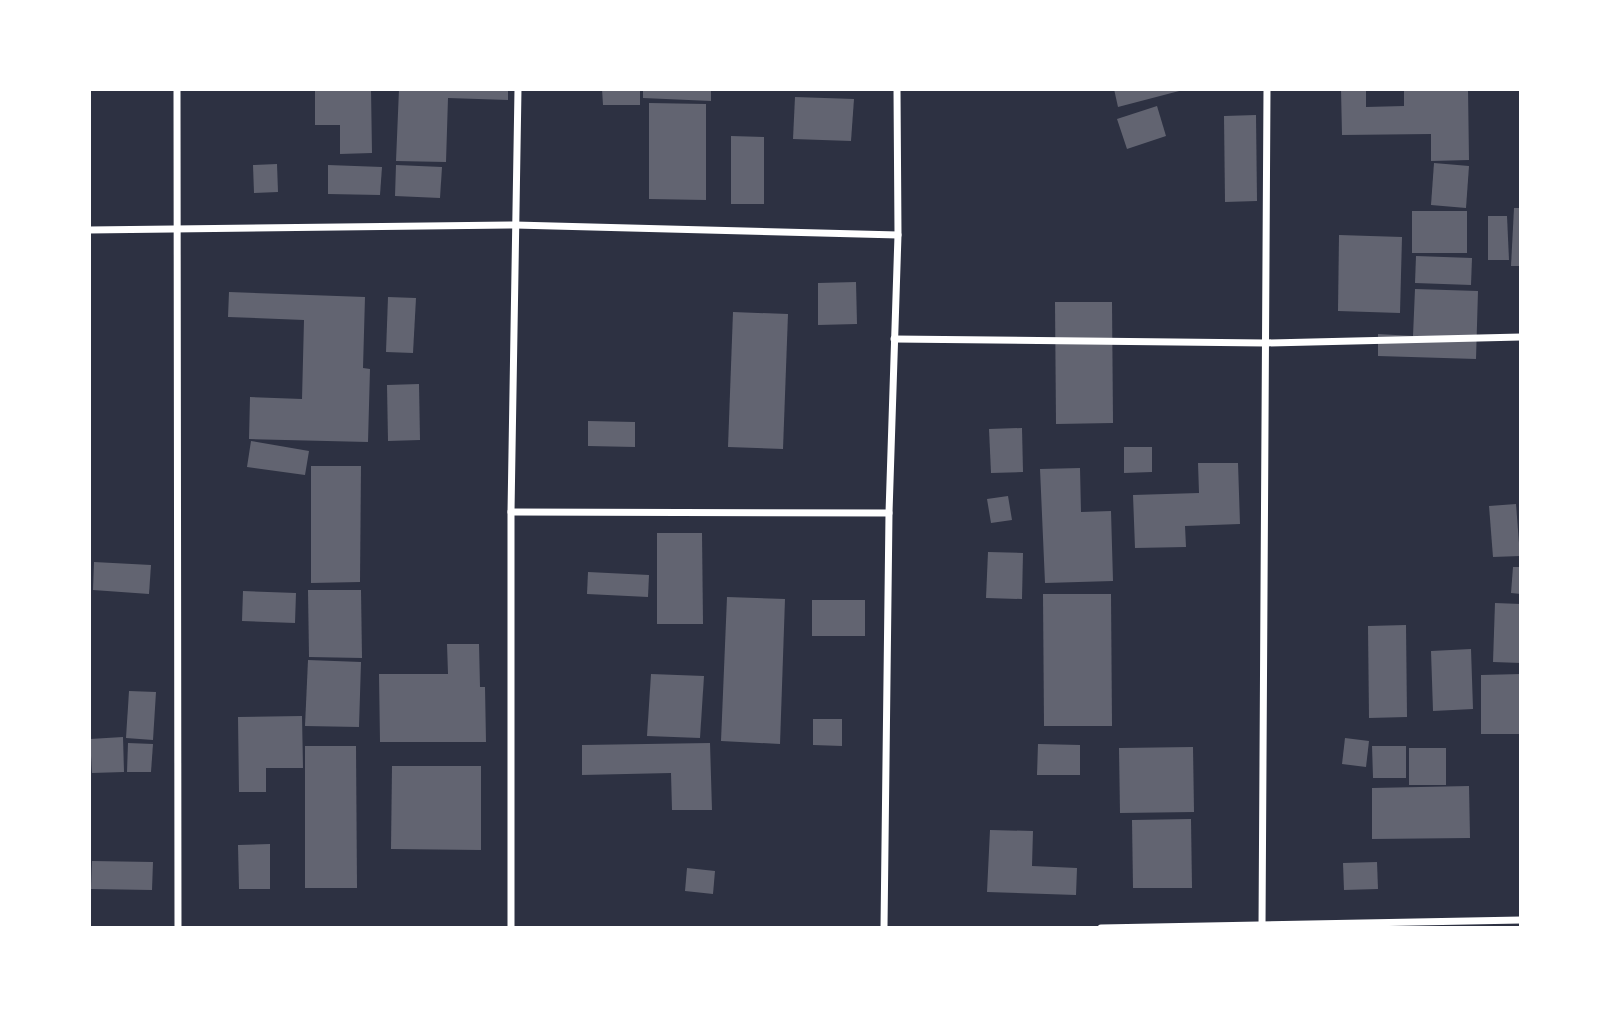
<svg xmlns="http://www.w3.org/2000/svg" width="1610" height="1017" font-family="'Times New Roman',serif">
	<rect width="100%" height="100%" fill="#2d3142"/>
	<g fill="#626471">
		<polygon points="315,89 371,89 372,153 340,154 340,125 315,125"/>
		<polygon points="399,89 508,89 508,100 448,98 446,162 396,161"/>
		<polygon points="602,89 640,89 640,105 603,105"/>
		<polygon points="643,89 711,89 711,101 643,98"/>
		<polygon points="1114,89 1183,89 1183,90 1118,107"/>
		<polygon points="1341,89 1366,89 1366,107 1404,106 1404,89 1468,89 1469,160 1431,161 1431,134 1342,135"/>
		<polygon points="795,97 854,99 851,141 793,139"/>
		<polygon points="649,103 706,104 706,200 649,199"/>
		<polygon points="1157,106 1166,136 1127,149 1117,119"/>
		<polygon points="1256,115 1257,201 1225,202 1224,116"/>
		<polygon points="731,136 764,137 764,204 731,204"/>
		<polygon points="1434,163 1469,166 1466,208 1431,205"/>
		<polygon points="277,164 278,192 254,193 253,165"/>
		<polygon points="328,165 382,167 380,195 328,194"/>
		<polygon points="396,165 442,167 440,198 395,196"/>
		<polygon points="1514,208 1521,208 1521,266 1511,266"/>
		<rect x="1412" y="211" width="55" height="42"/>
		<polygon points="1488,216 1507,216 1509,260 1488,260"/>
		<polygon points="1339,235 1402,237 1400,313 1338,311"/>
		<polygon points="1416,256 1472,258 1471,285 1415,283"/>
		<polygon points="856,282 857,324 818,325 818,283"/>
		<polygon points="1415,289 1478,291 1476,359 1378,356 1378,334 1413,336"/>
		<polygon points="229,292 365,297 363,368 370,369 368,442 249,439 250,397 302,399 304,320 228,317"/>
		<polygon points="388,297 416,298 413,353 386,352"/>
		<polygon points="1055,302 1112,302 1113,423 1056,424"/>
		<polygon points="733,312 788,314 783,449 728,447"/>
		<polygon points="419,384 420,440 388,441 387,385"/>
		<polygon points="588,421 635,422 635,447 588,446"/>
		<polygon points="1022,428 1023,472 991,473 989,429"/>
		<polygon points="251,441 309,451 305,475 247,467"/>
		<polygon points="1124,447 1152,447 1152,472 1124,473"/>
		<polygon points="1198,463 1238,463 1240,524 1185,526 1186,547 1135,548 1133,495 1199,493"/>
		<polygon points="311,466 361,466 360,582 311,583"/>
		<polygon points="1080,468 1081,512 1111,511 1113,581 1045,583 1040,469"/>
		<polygon points="1008,496 1012,520 991,523 987,499"/>
		<polygon points="1516,504 1520,556 1493,557 1489,506"/>
		<polygon points="657,533 702,533 703,624 657,624"/>
		<polygon points="988,552 1023,553 1022,599 986,598"/>
		<polygon points="94,562 151,565 149,594 93,590"/>
		<polygon points="1513,567 1521,567 1521,594 1511,593"/>
		<polygon points="588,572 649,575 648,597 587,594"/>
		<polygon points="308,590 361,590 362,658 309,657"/>
		<polygon points="243,591 296,593 295,623 242,621"/>
		<polygon points="1043,594 1111,594 1112,726 1044,726"/>
		<polygon points="727,597 785,599 780,744 721,741"/>
		<rect x="812" y="600" width="53" height="36"/>
		<polygon points="1495,603 1521,604 1521,663 1493,662"/>
		<polygon points="1406,625 1407,717 1369,718 1368,626"/>
		<polygon points="447,644 479,644 480,687 485,687 486,742 380,742 379,674 448,674"/>
		<polygon points="1471,649 1473,709 1433,711 1431,651"/>
		<polygon points="308,660 361,662 359,727 305,726"/>
		<polygon points="651,674 704,676 700,738 647,736"/>
		<polygon points="1521,674 1521,734 1481,734 1481,675"/>
		<polygon points="129,691 156,692 153,740 126,738"/>
		<polygon points="302,716 303,768 266,768 266,792 239,792 238,717"/>
		<polygon points="813,719 842,719 842,746 813,745"/>
		<polygon points="123,737 124,772 92,773 90,739"/>
		<polygon points="1345,738 1369,741 1366,767 1342,764"/>
		<polygon points="128,743 153,744 151,772 127,772"/>
		<polygon points="710,743 712,810 672,810 671,773 582,775 582,745"/>
		<polygon points="1038,744 1080,745 1080,775 1037,775"/>
		<polygon points="305,746 356,746 357,888 305,888"/>
		<polygon points="1372,746 1406,746 1406,778 1373,778"/>
		<polygon points="1193,747 1194,812 1120,813 1119,748"/>
		<rect x="1409" y="748" width="37" height="37"/>
		<polygon points="392,766 481,766 481,850 391,849"/>
		<polygon points="1469,786 1470,838 1372,839 1372,788"/>
		<polygon points="1191,819 1192,888 1133,888 1132,820"/>
		<polygon points="990,830 1033,831 1032,866 1077,868 1076,895 987,892"/>
		<polygon points="270,844 270,889 239,889 238,845"/>
		<polygon points="92,861 153,862 152,890 91,889"/>
		<polygon points="1377,862 1378,889 1344,890 1343,863"/>
		<polygon points="687,868 715,871 713,894 685,891"/>
	</g>
	<g fill="none" stroke-linecap="round" stroke-linejoin="round">
		<g stroke="#fff" stroke-width="7">
			<polyline points="177,89 178,928"/>
			<polyline points="89,230 515,225 898,235"/>
			<polyline points="894,339 1265,343 1521,337"/>
			<polyline points="511,512 889,513"/>
			<polyline points="511,928 511,512 518,89"/>
			<polyline points="884,928 889,513 898,235 897,89"/>
			<polyline points="1101,928 1521,920"/>
			<polyline points="1262,928 1267,89"/>
		</g>
	</g>
	<rect width="1610" height="1017" fill="none" stroke="#ffffff" stroke-width="182"/>
</svg>
